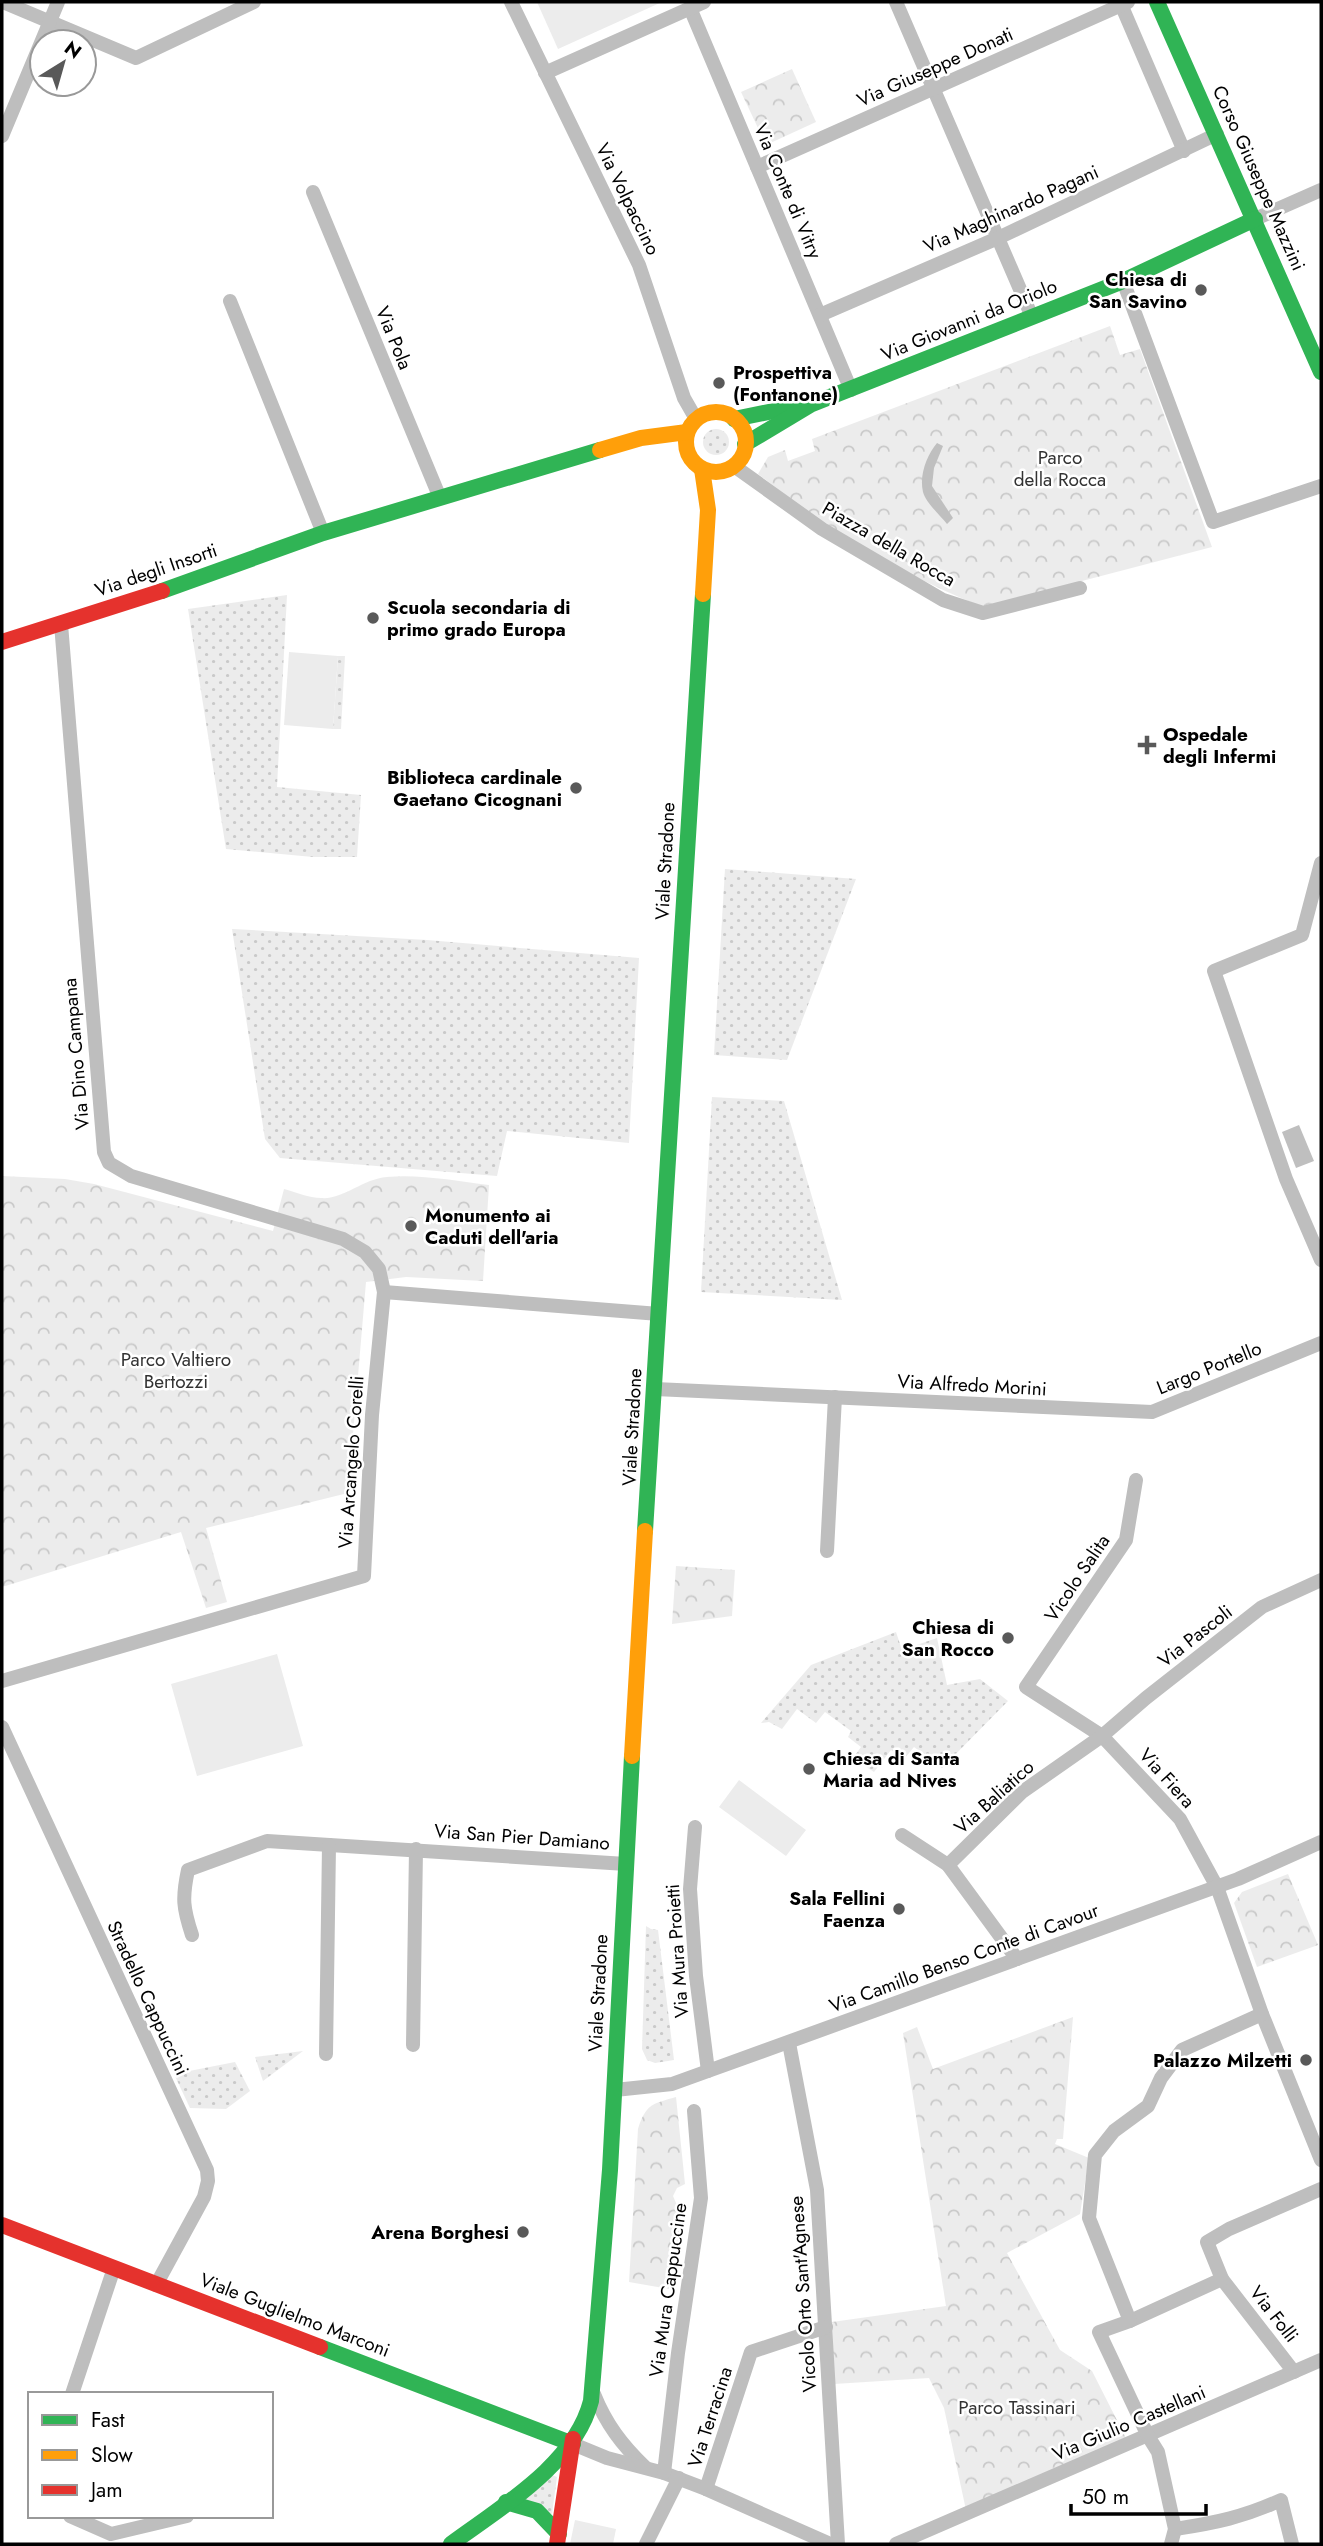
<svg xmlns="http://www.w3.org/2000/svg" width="1323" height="2546" font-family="Jost,sans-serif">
	<defs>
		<pattern id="grass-dots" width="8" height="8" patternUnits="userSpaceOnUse" patternTransform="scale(1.75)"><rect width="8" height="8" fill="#ececec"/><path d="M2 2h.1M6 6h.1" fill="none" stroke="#c9c9c9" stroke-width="1.8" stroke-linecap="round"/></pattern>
		<pattern id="forest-crowns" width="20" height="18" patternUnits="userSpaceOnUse" patternTransform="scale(1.75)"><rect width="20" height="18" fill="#ececec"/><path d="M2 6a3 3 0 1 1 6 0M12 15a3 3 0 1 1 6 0" fill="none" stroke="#c9c9c9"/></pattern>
	</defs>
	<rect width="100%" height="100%" fill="#fff"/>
	<g fill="url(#grass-dots)">
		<circle cx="716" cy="442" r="13"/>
		<polygon points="287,595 277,787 361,795 357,857 313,857 226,849 188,609"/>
		<polygon points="338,656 345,656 341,729 333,729"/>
		<polygon points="725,869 856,879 787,1060 714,1055"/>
		<polygon points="232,929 427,940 639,958 629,1143 507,1131 497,1176 280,1158 265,1139"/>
		<polygon points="712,1097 784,1101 842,1300 701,1292"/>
		<polygon points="896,1632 902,1650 937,1638 947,1685 980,1679 1008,1701 942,1768 914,1747 904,1759 891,1750 874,1772 853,1758 861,1747 848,1737 851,1731 825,1712 816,1723 797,1709 782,1729 769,1722 761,1723 811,1665"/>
		<polygon points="646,1926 651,1929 658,1930 674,2060 655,2063 647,2060 642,2049"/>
		<polygon points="303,2051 263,2081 255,2057"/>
		<polygon points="235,2062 250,2091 226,2109 190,2108 174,2074"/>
		<polygon points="552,2475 557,2477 552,2514 524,2500"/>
	</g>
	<g fill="url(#forest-crowns)">
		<polygon points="792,69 816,122 766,145 741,92"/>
		<path d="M1110,326L1120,355L1140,349L1212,547L983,607C929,586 876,557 827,525C803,510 781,491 758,474L768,457L785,450L788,461L815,451L812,439Z"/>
		<path d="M2,1176L65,1179L94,1184L273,1231L284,1189C296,1192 309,1198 321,1198C343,1200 362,1179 387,1177C420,1174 456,1181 489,1185L483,1281L406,1277L366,1282L348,1493L206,1528L227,1602L206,1608L181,1532L2,1587Z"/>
		<polygon points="676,1566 735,1570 732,1616 672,1624"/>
		<polygon points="1288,1874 1318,1945 1257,1967 1234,1903 1242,1892"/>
		<polygon points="1073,2017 1063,2139 1057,2139 1055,2144 1089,2158 1080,2214 1007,2253 1060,2350 1092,2371 1126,2438 966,2510 944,2408 929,2378 834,2384 832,2322 946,2306 903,2033 917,2027 933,2069"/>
		<path d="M676,2097L685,2184L677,2188L673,2196L676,2203L684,2208L669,2289L629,2282L638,2129C646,2104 652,2104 676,2097Z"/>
	</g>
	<g fill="#ececec">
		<polygon points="537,2 662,2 558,49"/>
		<polygon points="289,652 338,656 333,729 284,725"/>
		<polygon points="277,1654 303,1746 197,1776 171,1684"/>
		<polygon points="739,1780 806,1830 786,1856 719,1807"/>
		<polygon points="575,2520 616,2529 613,2544 570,2544"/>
	</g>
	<g fill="#bfbfbf">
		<path d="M937,443L943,446L934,468L932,486L953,518L947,524C940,515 926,503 923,492C919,475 927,455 937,443Z"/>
		<polygon points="1299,1125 1314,1161 1296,1168 1282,1132"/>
	</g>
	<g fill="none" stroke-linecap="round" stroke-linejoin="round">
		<g stroke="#bebebe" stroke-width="14">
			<polyline points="3,2 136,58 254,2"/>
			<polyline points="511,2 639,265 684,398 696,419"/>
			<polyline points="896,2 1032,317"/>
			<polyline points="1120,2 1184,151"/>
			<polyline points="690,8 851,390"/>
			<polyline points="545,73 704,2"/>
			<polyline points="2,136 58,2"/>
			<polyline points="757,167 1128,2"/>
			<polyline points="313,192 440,498"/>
			<polyline points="1255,219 1321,190"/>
			<polyline points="1123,281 1213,522 1321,486"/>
			<polyline points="230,301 323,533"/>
			<polyline points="820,315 998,238 1217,134"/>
			<polyline points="734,466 822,529 943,600 983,613 1080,588"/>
			<polyline points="1321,863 1302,935 1214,971 1286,1179 1321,1260"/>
			<polyline points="384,1292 659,1314"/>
			<polyline points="655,1389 1152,1412 1321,1343"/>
			<polyline points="1136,1480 1126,1540 1026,1687 1102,1736 1180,1819 1217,1887 1262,2014 1321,2160"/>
			<polyline points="827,1551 835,1397"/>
			<polyline points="2,1681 364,1576 372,1415 384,1292 379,1269 365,1252 343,1239 131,1176 109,1163 104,1152 61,624"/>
			<polyline points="2,1727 207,2170 208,2181 204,2197 156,2285"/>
			<polyline points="695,1827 690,1889 696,1976 708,2071"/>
			<polyline points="902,1835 948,1865 1017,1959"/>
			<polyline points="948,1865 1022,1792 1102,1736 1146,1698 1262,1607 1321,1580"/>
			<path d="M192,1935C183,1908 182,1898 188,1870L267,1841L626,1864"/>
			<polyline points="789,2043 817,2190 838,2544"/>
			<polyline points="413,2045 416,1849"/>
			<polyline points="326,2054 329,1845"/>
			<polyline points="615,2090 672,2084 708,2071 1238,1879 1321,1842"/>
			<polyline points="1222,2279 1294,2372"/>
			<polyline points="1130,2321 1222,2279 1207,2242 1229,2229 1321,2189"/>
			<polyline points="72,2394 114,2268"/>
			<path d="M594,2394C606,2424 622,2445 645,2467"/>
			<polyline points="573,2444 607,2458 664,2473 706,2489 830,2544"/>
			<polyline points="664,2473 678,2353 701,2198 694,2111"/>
			<polyline points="706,2489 751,2352 826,2327"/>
			<polyline points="70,2516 111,2534 187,2516"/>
			<path d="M1175,2529C1215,2523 1244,2517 1281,2500L1292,2544"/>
			<polyline points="646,2544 679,2478"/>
			<polyline points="896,2544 1321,2360"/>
			<polyline points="1171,2544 1175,2529 1158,2452 1148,2436 1099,2332 1130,2321 1089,2218 1095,2155 1114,2131 1148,2106 1161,2078 1182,2050 1262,2014"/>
		</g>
		<g stroke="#30b455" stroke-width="16">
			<polyline points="1157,2 1321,372"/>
			<polyline points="734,419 793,407"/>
			<polyline points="745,444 812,404 1123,281 1255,219"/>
			<polyline points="162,591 323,533 600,450"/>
			<polyline points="645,1531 703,594"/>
			<polyline points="320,2347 573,2444"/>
			<polyline points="506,2502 537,2511 559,2534"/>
			<path d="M451,2544C501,2507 575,2464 591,2401L610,2170L632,1756"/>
		</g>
		<g stroke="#ff9f0a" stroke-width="16">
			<circle cx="716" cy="442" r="30"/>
			<polyline points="600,450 641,438 687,432"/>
			<polyline points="702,469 708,510 703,594"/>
			<polyline points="632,1756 645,1531"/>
		</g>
		<g stroke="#e5322d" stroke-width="16">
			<polyline points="2,642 162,591"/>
			<polyline points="2,2225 320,2347"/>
			<polyline points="557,2544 573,2439"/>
		</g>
	</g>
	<g fill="#595959" stroke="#fff" stroke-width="2.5">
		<circle cx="1201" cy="290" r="7"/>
		<circle cx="719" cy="383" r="7"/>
		<circle cx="373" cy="618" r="7"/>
		<path d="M1143.5 734.5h7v7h7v7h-7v7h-7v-7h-7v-7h7z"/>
		<circle cx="576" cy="788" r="7"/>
		<circle cx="411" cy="1226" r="7"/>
		<circle cx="1008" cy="1638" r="7"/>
		<circle cx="809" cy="1769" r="7"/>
		<circle cx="899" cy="1909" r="7"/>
		<circle cx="1306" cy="2060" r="7"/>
		<circle cx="523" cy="2232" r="7"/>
	</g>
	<g text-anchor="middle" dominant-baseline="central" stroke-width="5" stroke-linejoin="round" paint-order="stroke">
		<g font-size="19" fill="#000" stroke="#fff">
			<text transform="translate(935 67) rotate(-24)">Via Giuseppe Donati</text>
			<text transform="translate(1259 178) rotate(66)">Corso Giuseppe Mazzini</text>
			<text transform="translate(788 191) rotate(67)">Via Conte di Vitry</text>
			<text transform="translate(628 199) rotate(64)">Via Volpaccino</text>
			<text transform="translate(1011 209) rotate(-24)">Via Maghinardo Pagani</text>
			<text transform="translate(969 320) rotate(-22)">Via Giovanni da Oriolo</text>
			<text transform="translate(394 338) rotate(68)">Via Pola</text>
			<text transform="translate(889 544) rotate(30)">Piazza della Rocca</text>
			<text transform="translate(156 570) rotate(-19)">Via degli Insorti</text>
			<text transform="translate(665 861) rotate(-87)">Viale Stradone</text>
			<text transform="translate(76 1054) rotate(-95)">Via Dino Campana</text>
			<text transform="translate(1209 1368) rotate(-22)">Largo Portello</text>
			<text transform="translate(972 1385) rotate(3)">Via Alfredo Morini</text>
			<text transform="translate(632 1427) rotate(-87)">Viale Stradone</text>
			<text transform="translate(351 1462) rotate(-86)">Via Arcangelo Corelli</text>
			<text transform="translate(1077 1578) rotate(-56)">Vicolo Salita</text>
			<text transform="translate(1195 1636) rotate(-38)">Via Pascoli</text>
			<text transform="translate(1167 1778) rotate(48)">Via Fiera</text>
			<text transform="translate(994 1797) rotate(-42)">Via Baliatico</text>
			<text transform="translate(522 1837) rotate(4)">Via San Pier Damiano</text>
			<text transform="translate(677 1951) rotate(-94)">Via Mura Proietti</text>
			<text transform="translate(964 1958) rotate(-20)">Via Camillo Benso Conte di Cavour</text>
			<text transform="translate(598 1993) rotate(-87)">Viale Stradone</text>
			<text transform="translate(148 1998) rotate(65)">Stradello Cappuccini</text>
			<text transform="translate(668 2290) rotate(-82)">Via Mura Cappuccine</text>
			<text transform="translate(803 2294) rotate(-94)">Vicolo Orto Sant'Agnese</text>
			<text transform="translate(1274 2314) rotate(52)">Via Folli</text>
			<text transform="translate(295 2315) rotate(21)">Viale Guglielmo Marconi</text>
			<text transform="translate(710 2417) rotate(-72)">Via Terracina</text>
			<text transform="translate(1129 2423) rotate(-23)">Via Giulio Castellani</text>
		</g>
		<g font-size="19" font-weight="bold" fill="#000" stroke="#fff" text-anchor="end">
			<text x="1187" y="279">Chiesa di<tspan x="1187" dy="22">San Savino</tspan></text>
			<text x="733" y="372" text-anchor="start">Prospettiva<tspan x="733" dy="22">(Fontanone)</tspan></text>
			<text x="387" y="607" text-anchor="start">Scuola secondaria di<tspan x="387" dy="22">primo grado Europa</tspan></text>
			<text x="1163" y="734" text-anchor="start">Ospedale<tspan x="1163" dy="22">degli Infermi</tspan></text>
			<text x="562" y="777">Biblioteca cardinale<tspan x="562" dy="22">Gaetano Cicognani</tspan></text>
			<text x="425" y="1215" text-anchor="start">Monumento ai<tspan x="425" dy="22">Caduti dell'aria</tspan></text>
			<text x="994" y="1627">Chiesa di<tspan x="994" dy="22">San Rocco</tspan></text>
			<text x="823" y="1758" text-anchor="start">Chiesa di Santa<tspan x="823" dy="22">Maria ad Nives</tspan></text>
			<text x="885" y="1898">Sala Fellini<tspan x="885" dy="22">Faenza</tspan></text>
			<text x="1292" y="2060">Palazzo Milzetti</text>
			<text x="509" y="2232">Arena Borghesi</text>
		</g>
		<g font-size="19" fill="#333" stroke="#fff">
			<text x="1060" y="457">Parco<tspan x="1060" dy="22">della Rocca</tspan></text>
			<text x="176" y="1359">Parco Valtiero<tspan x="176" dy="22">Bertozzi</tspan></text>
			<text x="1017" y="2407">Parco Tassinari</text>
		</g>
	</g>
	<rect width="1323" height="2546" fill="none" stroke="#000000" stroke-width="7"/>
	<rect x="28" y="2392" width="245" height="126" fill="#ffffff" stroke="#999999" stroke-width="2"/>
	<rect x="42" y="2415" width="35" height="10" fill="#30b455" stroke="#999999" stroke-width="2"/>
	<text x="91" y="2427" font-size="21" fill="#000000">Fast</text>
	<rect x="42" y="2450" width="35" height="10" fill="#ff9f0a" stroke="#999999" stroke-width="2"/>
	<text x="91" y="2462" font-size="21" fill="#000000">Slow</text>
	<rect x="42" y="2485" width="35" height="10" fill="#e5322d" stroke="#999999" stroke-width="2"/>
	<text x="91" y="2497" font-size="21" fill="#000000">Jam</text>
	<g transform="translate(63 63) rotate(37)"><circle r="33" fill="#ffffff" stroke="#999999" stroke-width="2"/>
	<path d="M0-5L12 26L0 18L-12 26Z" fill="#595959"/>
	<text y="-10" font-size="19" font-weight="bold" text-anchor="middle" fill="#000000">N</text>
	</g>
	<path d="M1071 2504v10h135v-10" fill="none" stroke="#000000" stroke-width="3.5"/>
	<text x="1082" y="2504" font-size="21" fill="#000000" stroke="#ffffff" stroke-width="5" paint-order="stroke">50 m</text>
</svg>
